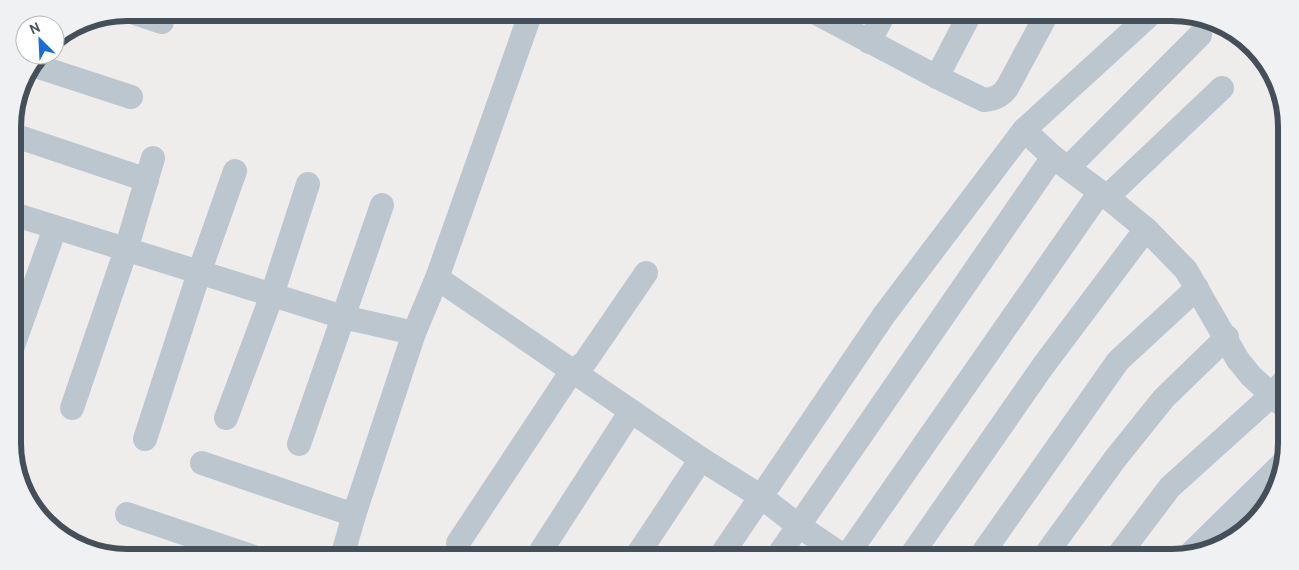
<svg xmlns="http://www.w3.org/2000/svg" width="1299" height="570" font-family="Cabin,sans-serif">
	<rect width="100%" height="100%" fill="#efecec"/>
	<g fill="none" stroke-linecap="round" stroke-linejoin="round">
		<g stroke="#bcc6cf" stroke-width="24">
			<polyline points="132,12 162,22"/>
			<path d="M814,12L937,77L984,100C995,99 1001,96 1007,88L1048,12"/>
			<polyline points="869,42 885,12"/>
			<polyline points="33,65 131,97"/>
			<polyline points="937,77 971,12"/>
			<polyline points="1024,130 1053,157 1107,197 1146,229 1186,270 1238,360 1251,376 1286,408"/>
			<polyline points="13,135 147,180"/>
			<polyline points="1068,168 1200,35"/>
			<polyline points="1107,197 1222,88"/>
			<polyline points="13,214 343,317 414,333"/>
			<polyline points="437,278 701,459 760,496 799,526 845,557"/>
			<polyline points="13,346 55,228"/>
			<polyline points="72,408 126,250 153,158"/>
			<polyline points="226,418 272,295 308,184"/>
			<polyline points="145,439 199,273 235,171"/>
			<polyline points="299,444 382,205"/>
			<polyline points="202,463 354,515"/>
			<polyline points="127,514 254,557"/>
			<polyline points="458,543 572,371 585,362 646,273"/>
			<polyline points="1191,553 1282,464"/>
			<polyline points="342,557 354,515 414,333 437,278 531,12"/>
			<polyline points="537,557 631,411"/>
			<polyline points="636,557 701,459"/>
			<polyline points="720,557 884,315 1024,130 1153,12"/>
			<polyline points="777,557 1053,157"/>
			<polyline points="846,557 1100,192"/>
			<polyline points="910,557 1043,366 1146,229"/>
			<polyline points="980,557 1118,361 1197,288"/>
			<polyline points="1044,557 1115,459 1164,398 1227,337"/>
			<polyline points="1117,557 1170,487 1272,395 1286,379"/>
		</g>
	</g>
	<path d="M0 0H1299V570H0ZM127 21H1172A106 106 0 0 1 1278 127V443A106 106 0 0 1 1172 549H127A106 106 0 0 1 21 443V127A106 106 0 0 1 127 21Z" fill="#f0f1f2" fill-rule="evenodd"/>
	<path fill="none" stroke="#444f59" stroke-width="6" d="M127 21H1172A106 106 0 0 1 1278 127V443A106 106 0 0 1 1172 549H127A106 106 0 0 1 21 443V127A106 106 0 0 1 127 21Z"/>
	<g transform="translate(40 40) rotate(336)"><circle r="24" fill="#ffffff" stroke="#b4b9bd"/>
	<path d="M0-4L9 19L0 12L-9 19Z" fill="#156ddf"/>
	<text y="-8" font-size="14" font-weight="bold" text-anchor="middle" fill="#444f59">N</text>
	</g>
</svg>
